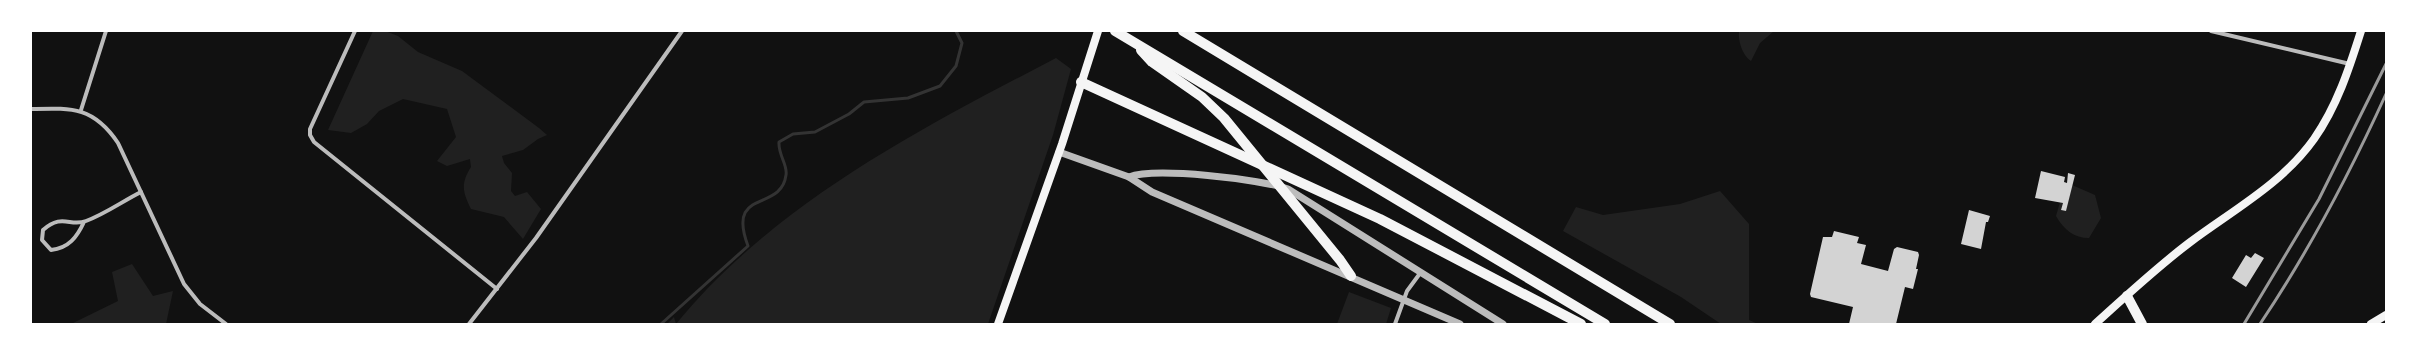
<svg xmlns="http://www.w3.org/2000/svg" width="2417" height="355" font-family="'Times New Roman',serif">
	<rect width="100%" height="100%" fill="#111"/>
	<g fill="#202020">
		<path d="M373,31H385L398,36L418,52L462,71L539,128L547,135L538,139L523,150L502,156L504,163L512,173L511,191L515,196L527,192L541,209L523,239L504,217L471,209C462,191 461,183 471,167L470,159L447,166L437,161L456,137L447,109L403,99L379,111L367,124L351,133L328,130Z"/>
		<path d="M1739,31H1774L1760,43L1751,61C1742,55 1738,41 1739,31Z"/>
		<path d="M1056,58L1071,69L1053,135L988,324H667L674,317L676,324C775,203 920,129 1056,58Z"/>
		<path d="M2072,185L2095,195L2101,218L2089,238C2074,238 2064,230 2056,216L2060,202L2063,203L2061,210L2066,211Z"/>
		<polygon points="1720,191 1749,224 1749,320 1758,324 1721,324 1681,297 1563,231 1576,207 1603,215 1680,204"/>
		<polygon points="132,264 153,296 173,291 166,324 71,324 118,301 112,272"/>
		<polygon points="1349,292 1391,308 1386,324 1337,324"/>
	</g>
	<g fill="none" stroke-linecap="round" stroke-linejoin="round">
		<path stroke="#333" stroke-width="3" d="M661,324L748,246C726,187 781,213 786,175C788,165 778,155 779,142L793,134L815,132L849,114L864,102L908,98L940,86L956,66L962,43L956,31"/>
	</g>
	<g fill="#d3d3d3">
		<polygon points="2041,171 2065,177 2064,182 2067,183 2068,173 2075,175 2066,211 2061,210 2063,203 2035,198"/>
		<polygon points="1969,210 1990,216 1988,222 1986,222 1981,249 1961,244"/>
		<polygon points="1834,231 1859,237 1857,243 1866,245 1861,264 1888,271 1894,249 1897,247 1918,252 1919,255 1916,269 1918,269 1913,289 1905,287 1896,324 1849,324 1853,307 1811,297 1810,294 1823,237 1832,237"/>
		<polygon points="2255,253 2264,258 2246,287 2232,278 2246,255 2251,258"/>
	</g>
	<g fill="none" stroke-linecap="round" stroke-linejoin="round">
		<g stroke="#bcbcbc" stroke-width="4">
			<polyline points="355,31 310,129 310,135 314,142 497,289"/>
			<polyline points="2211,31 2350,64"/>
			<path d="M31,109C71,108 93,106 118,143L184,284L200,304L226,324"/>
			<polyline points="81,110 106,31"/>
			<path d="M84,222C77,237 69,248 51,250L42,240L43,230C62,213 70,227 86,221C105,214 123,201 141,192"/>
			<polyline points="469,324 536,238 682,31"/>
			<polyline points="1395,324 1407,291 1421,272"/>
		</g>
		<g stroke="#bcbcbc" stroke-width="7">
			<polyline points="1059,152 1129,177 1152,192 1460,324"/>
			<path d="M1129,177C1155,167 1260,179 1288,189L1503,324"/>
		</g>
		<g stroke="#f5f5f5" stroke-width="8">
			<polyline points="998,324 1062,144 1098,31"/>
			<path d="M2095,324C2126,296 2156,268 2189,243C2233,210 2282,184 2314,139C2337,106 2349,69 2361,31"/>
			<polyline points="2371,324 2386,315"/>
		</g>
		<g stroke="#f5f5f5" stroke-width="10">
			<polyline points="1115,31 1605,324"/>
			<polyline points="1183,31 1670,324"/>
			<polyline points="1141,50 1152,62 1202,97 1224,118 1340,260 1351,276"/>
			<polyline points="1081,82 1380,219 1581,324"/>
			<polyline points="2127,296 2142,324"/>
		</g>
		<g stroke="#9a9a9a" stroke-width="3">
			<polyline points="2244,324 2319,199 2386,64"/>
			<path d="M2260,324C2309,251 2350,173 2386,94"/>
		</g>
	</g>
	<rect width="2417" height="355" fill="none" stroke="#ffffff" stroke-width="64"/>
</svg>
